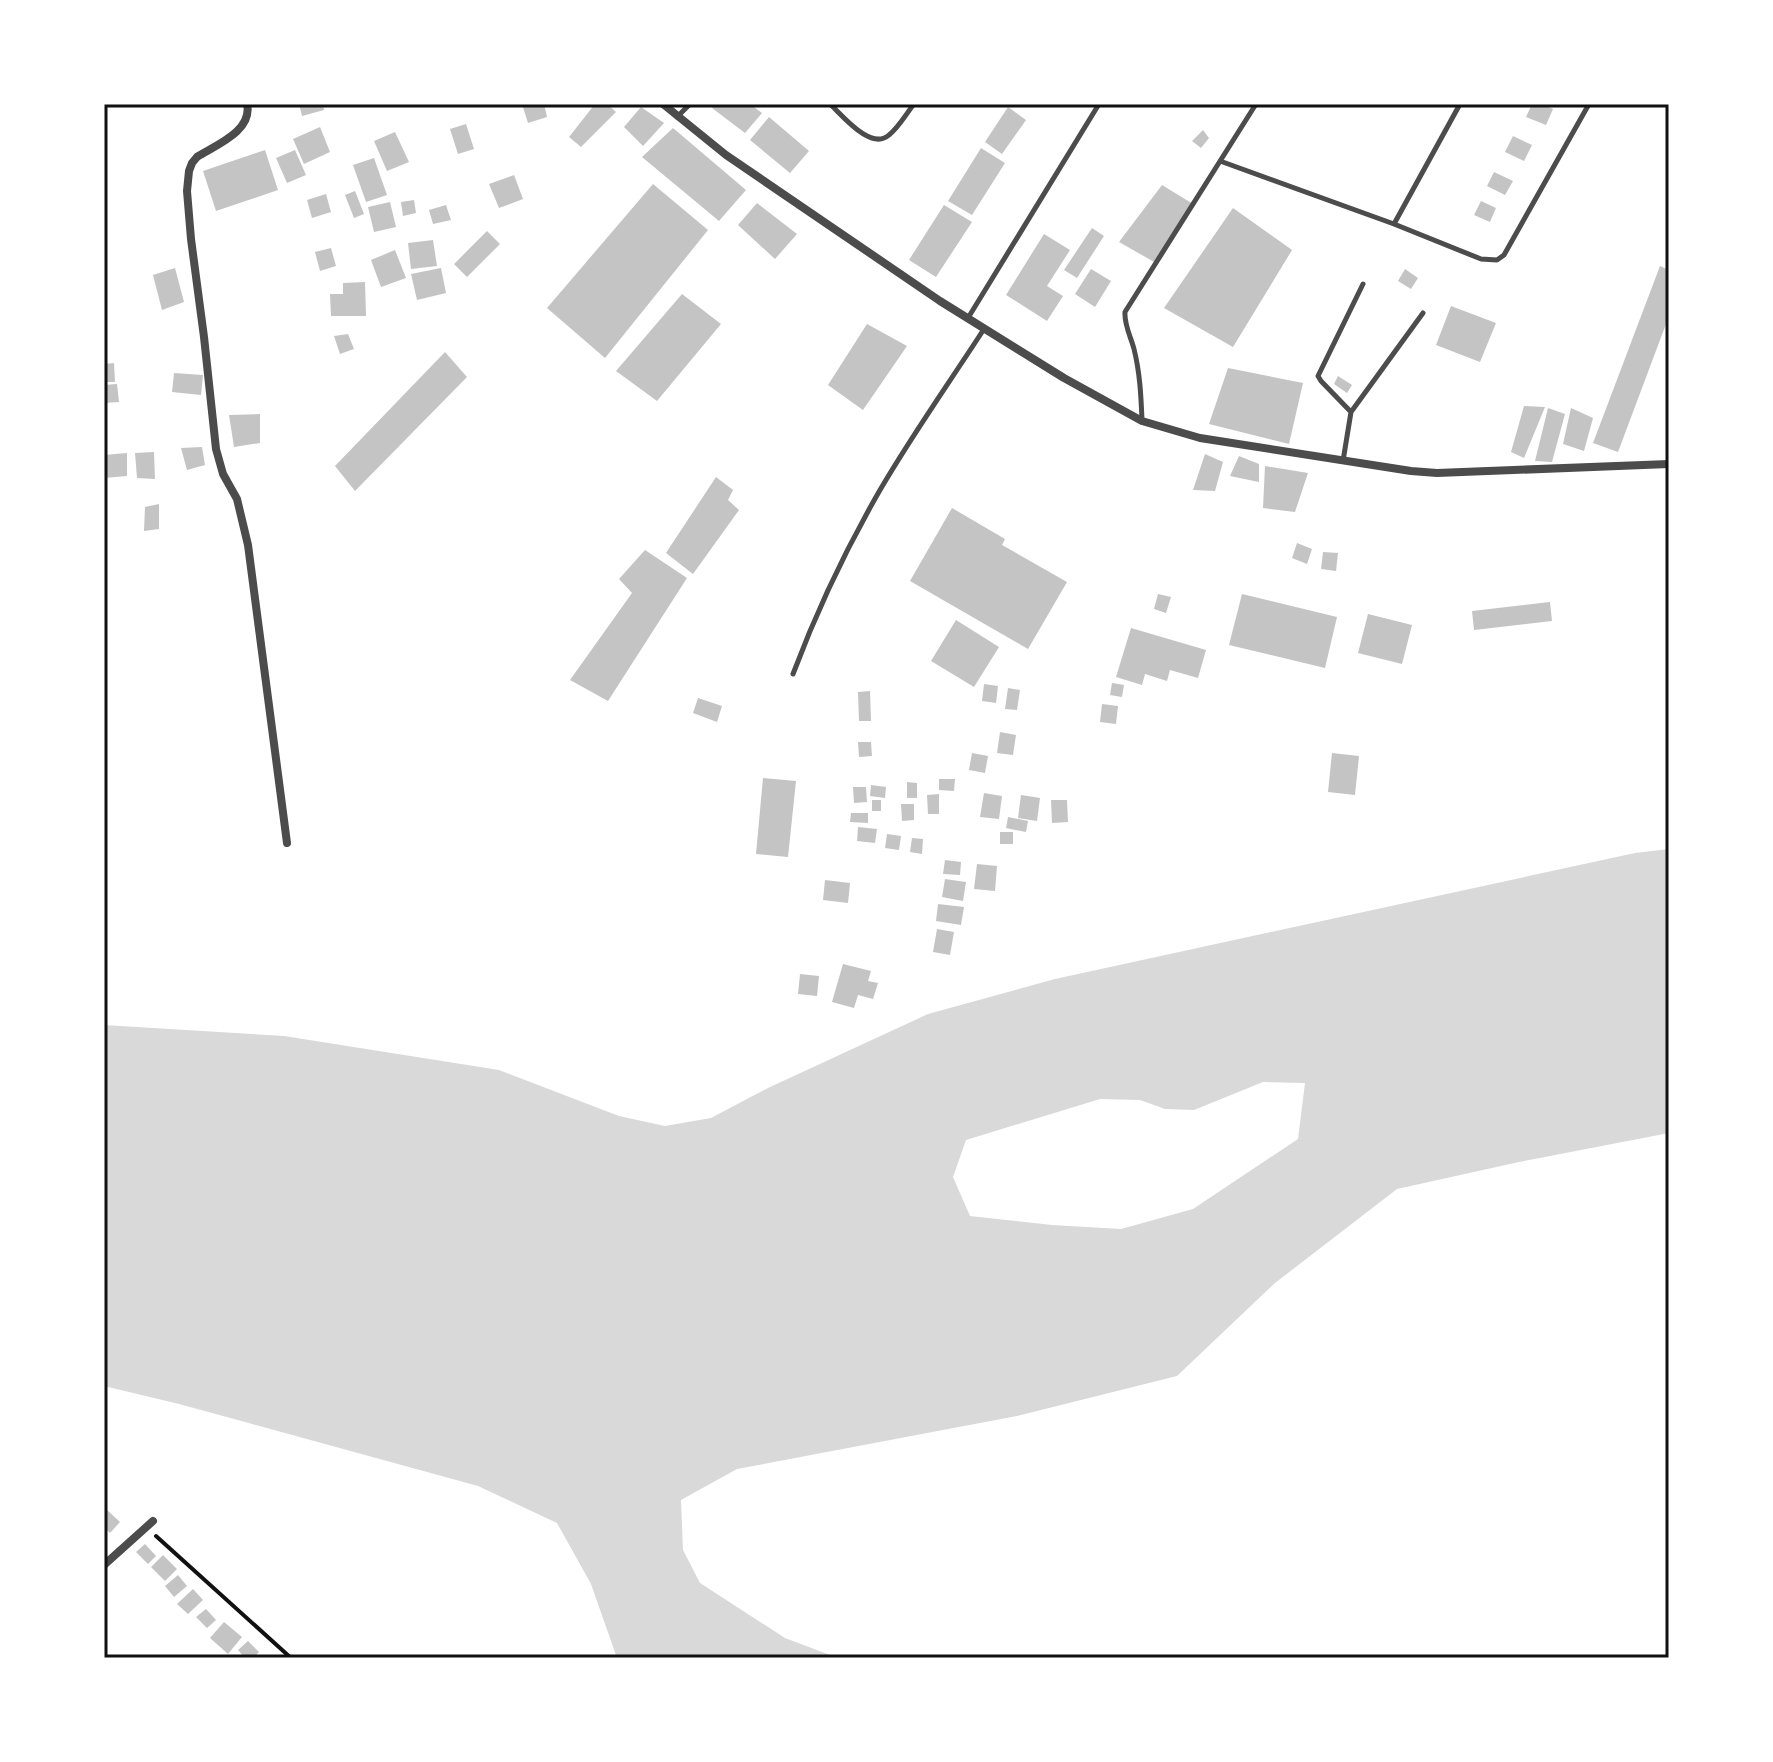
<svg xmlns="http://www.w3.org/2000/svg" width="1773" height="1762" font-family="'Open Sans',sans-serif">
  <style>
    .water { fill: #d9d9d9; fill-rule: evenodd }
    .building { fill: #c4c4c4 }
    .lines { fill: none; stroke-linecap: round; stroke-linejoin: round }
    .path { stroke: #111; stroke-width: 4 }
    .service { stroke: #4c4c4c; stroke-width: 5 }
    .minor { stroke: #4c4c4c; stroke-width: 8 }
    .neatline { fill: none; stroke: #111; stroke-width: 3 }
  </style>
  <rect width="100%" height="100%" fill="#fff"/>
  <path class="water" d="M 1669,849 L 1669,1133 L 1519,1162 L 1397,1189 L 1275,1283 L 1177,1376 L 1017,1416 L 737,1469 L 681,1500 L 683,1550 L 700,1583 L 785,1638 L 838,1658 L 617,1658 L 591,1584 L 557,1523 L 478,1486 L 179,1404 L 104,1386 L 104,1025 L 284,1036 L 499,1070 L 619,1116 L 665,1126 L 711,1118 L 768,1088 L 928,1014 L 1055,979 L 1635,853 ZM 1263,1082 L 1305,1083 L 1298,1139 L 1193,1209 L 1121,1229 L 1052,1225 L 970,1216 L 953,1177 L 966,1140 L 1100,1099 L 1140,1100 L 1165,1109 L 1194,1110 Z"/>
  <path class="building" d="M 299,104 L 323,104 L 324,110 L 302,116 Z
    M 522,104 L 544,104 L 547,117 L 528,123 Z
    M 595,104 L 607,104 L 616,112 L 581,147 L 569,137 Z
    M 716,104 L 750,104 L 762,113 L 745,133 L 712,108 Z
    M 1532,104 L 1541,104 L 1553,109 L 1546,125 L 1526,117 Z
    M 641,107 L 664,123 L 643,146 L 624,127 Z
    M 1008,107 L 1026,120 L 1002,154 L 985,142 Z
    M 769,117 L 809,151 L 790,173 L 750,140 Z
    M 466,124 L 474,149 L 458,154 L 450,129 Z
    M 320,127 L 330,152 L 304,164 L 293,139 Z
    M 673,128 L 746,190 L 719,221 L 642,157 Z
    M 1203,130 L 1209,138 L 1201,148 L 1192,141 Z
    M 395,132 L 409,162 L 387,171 L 374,141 Z
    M 1513,136 L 1532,145 L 1524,161 L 1505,152 Z
    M 981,148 L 1005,163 L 972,215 L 948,201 Z
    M 265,150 L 278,190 L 216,211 L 203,171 Z
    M 295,150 L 306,175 L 287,183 L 276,158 Z
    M 374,158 L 387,195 L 366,202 L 353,165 Z
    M 1494,172 L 1513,181 L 1505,195 L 1487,186 Z
    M 514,175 L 523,199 L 499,208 L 489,184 Z
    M 653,184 L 708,230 L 605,358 L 547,308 Z
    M 1162,185 L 1193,204 L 1156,263 L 1119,242 Z
    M 355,191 L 364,214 L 354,218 L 345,195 Z
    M 326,194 L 331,212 L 312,218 L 307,200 Z
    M 414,200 L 416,213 L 403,216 L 401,202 Z
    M 1481,201 L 1496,208 L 1490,222 L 1474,215 Z
    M 390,202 L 396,227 L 374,232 L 368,207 Z
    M 757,203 L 797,234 L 775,259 L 738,225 Z
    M 446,205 L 451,220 L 433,224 L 429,210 Z
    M 944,205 L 972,222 L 936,277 L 909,260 Z
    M 1233,208 L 1292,250 L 1233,347 L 1164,308 Z
    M 1092,228 L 1104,236 L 1077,278 L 1064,270 Z
    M 487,231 L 500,244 L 467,277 L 454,264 Z
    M 1044,234 L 1070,250 L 1047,286 L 1063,296 L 1047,321 L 1006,295 Z
    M 433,240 L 437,266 L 411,269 L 408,243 Z
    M 331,248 L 336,266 L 320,271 L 315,252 Z
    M 395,250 L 406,278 L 381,287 L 371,260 Z
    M 1660,266 L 1669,270 L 1669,316 L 1618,452 L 1593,443 Z
    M 175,268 L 184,302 L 162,310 L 153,275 Z
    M 441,268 L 446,293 L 417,300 L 411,274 Z
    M 1091,269 L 1111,281 L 1095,307 L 1075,294 Z
    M 1405,269 L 1418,278 L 1411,289 L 1398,281 Z
    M 365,282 L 366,316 L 331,316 L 330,294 L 343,294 L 343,283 Z
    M 682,294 L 721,324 L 657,401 L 616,371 Z
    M 1451,306 L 1496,323 L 1480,362 L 1436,345 Z
    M 867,324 L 907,346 L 863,410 L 828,385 Z
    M 348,334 L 354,349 L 340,354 L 334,336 Z
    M 445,352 L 467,377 L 355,491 L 335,466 Z
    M 114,363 L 115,382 L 104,382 L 104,364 Z
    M 1228,368 L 1303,383 L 1289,444 L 1209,424 Z
    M 174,373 L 203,375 L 201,395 L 172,392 Z
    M 1338,376 L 1352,385 L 1347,393 L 1334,384 Z
    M 117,384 L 119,402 L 104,403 L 104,385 Z
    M 1524,406 L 1545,407 L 1524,458 L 1511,452 Z
    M 1548,408 L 1565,414 L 1552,462 L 1535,461 Z
    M 1571,408 L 1593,418 L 1584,451 L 1563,444 Z
    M 260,414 L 260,443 L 234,447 L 229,415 Z
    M 202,447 L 205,465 L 187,470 L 181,448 Z
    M 154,452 L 155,479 L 137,478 L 135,453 Z
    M 127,453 L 127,476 L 104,478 L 104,455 Z
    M 1205,454 L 1223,462 L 1215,491 L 1193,490 Z
    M 1239,456 L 1259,464 L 1259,482 L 1230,476 Z
    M 1265,466 L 1308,473 L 1295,512 L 1263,508 Z
    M 716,477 L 733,490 L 728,500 L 739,510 L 693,574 L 666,553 Z
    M 159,504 L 159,529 L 144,531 L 145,507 Z
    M 952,508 L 1005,539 L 1002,545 L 1067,582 L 1028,649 L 910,581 Z
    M 1297,543 L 1312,549 L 1307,564 L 1292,558 Z
    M 645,550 L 687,578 L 608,701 L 570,680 L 632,593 L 619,579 Z
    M 1323,552 L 1338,553 L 1336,571 L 1321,569 Z
    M 1158,594 L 1171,597 L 1166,613 L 1154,609 Z
    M 1242,594 L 1337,617 L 1325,668 L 1229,645 Z
    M 1550,602 L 1552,621 L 1474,630 L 1472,611 Z
    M 1368,614 L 1412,625 L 1402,664 L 1358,653 Z
    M 956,620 L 999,647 L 974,687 L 931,661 Z
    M 1131,628 L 1206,650 L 1198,678 L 1170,670 L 1167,681 L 1145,674 L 1142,685 L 1116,677 Z
    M 1112,683 L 1124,685 L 1122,697 L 1110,695 Z
    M 984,684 L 998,686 L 996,703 L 982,701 Z
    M 1008,688 L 1020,690 L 1017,710 L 1005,709 Z
    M 870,691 L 871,721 L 859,721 L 858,692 Z
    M 698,698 L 722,706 L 717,722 L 693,713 Z
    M 1102,704 L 1118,706 L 1116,724 L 1100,722 Z
    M 1000,732 L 1016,735 L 1013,755 L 997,753 Z
    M 858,742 L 871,742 L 872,756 L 859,757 Z
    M 972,753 L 988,756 L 985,773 L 969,770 Z
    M 1332,753 L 1359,756 L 1355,795 L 1328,792 Z
    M 763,778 L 796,781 L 788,857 L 756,854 Z
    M 939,779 L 955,779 L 954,791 L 939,790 Z
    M 907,782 L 917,783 L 917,798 L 907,798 Z
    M 871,785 L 886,787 L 885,798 L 870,796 Z
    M 853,787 L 866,787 L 867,802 L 854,803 Z
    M 984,793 L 1002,796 L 999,819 L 980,817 Z
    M 939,794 L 939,814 L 928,814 L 927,795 Z
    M 1021,795 L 1040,798 L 1037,821 L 1018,818 Z
    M 872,800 L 881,800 L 881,811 L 872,811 Z
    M 1051,800 L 1067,800 L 1068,822 L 1052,823 Z
    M 901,804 L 914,804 L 914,820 L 902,821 Z
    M 851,813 L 868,813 L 868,823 L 850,822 Z
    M 1008,817 L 1028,821 L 1026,832 L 1006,828 Z
    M 858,827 L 877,829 L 875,843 L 857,841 Z
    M 1000,832 L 1013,832 L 1013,844 L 1000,844 Z
    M 887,834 L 901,836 L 899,850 L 885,848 Z
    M 912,838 L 923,839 L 922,854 L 910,852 Z
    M 945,860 L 961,862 L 960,875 L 943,874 Z
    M 977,864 L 997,866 L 995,891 L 974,889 Z
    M 945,879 L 966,882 L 963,901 L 942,897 Z
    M 825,880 L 850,883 L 848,903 L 823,900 Z
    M 938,904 L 964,907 L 961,925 L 936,921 Z
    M 937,929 L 954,932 L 950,955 L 933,952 Z
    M 843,964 L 871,971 L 868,981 L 878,983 L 873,999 L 858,995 L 854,1008 L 832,1002 Z
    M 800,974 L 819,976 L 817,996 L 798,994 Z
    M 107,1510 L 120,1522 L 110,1533 L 104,1527 L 104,1514 Z
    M 145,1544 L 156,1556 L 148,1564 L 136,1552 Z
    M 163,1555 L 177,1569 L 165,1581 L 151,1567 Z
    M 178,1575 L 187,1586 L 174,1597 L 165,1586 Z
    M 193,1589 L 203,1600 L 188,1614 L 177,1604 Z
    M 206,1609 L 216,1620 L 207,1628 L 196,1617 Z
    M 224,1622 L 242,1637 L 228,1654 L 210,1638 Z
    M 248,1641 L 259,1652 L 253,1658 L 245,1658 L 238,1650 Z"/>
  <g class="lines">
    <path class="path" d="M 156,1536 L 291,1658"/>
    <path class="service" d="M 830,104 C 843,116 871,151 889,135 C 899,127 906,114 914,104
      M 677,117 L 690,104
      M 1220,161 L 1394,224 L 1481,259 L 1497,260 L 1504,255 L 1589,104
      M 1394,224 L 1460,104
      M 968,318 L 1099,104
      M 1351,412 L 1423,313
      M 1142,420 C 1141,396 1140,373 1134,349 C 1131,337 1124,325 1125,312 L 1256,104
      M 1343,461 L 1351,412 L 1321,381 L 1318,376 L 1363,284
      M 793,674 C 817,610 846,549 880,490 C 912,435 949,383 984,329"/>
    <path class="minor" d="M 247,104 C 253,131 216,145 197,157 L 192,163 L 189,171 L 187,191 L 191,239 L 204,337 L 216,449 L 223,474 L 237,499 L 248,545 L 287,843
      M 663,104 L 726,155 L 940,301 L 1064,378 L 1142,421 L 1200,438 L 1411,471 L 1437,473 L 1669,464
      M 104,1565 L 153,1521"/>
  </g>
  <rect width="1773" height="1762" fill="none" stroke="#ffffff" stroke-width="212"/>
  <rect x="106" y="106" width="1561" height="1550" class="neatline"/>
</svg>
